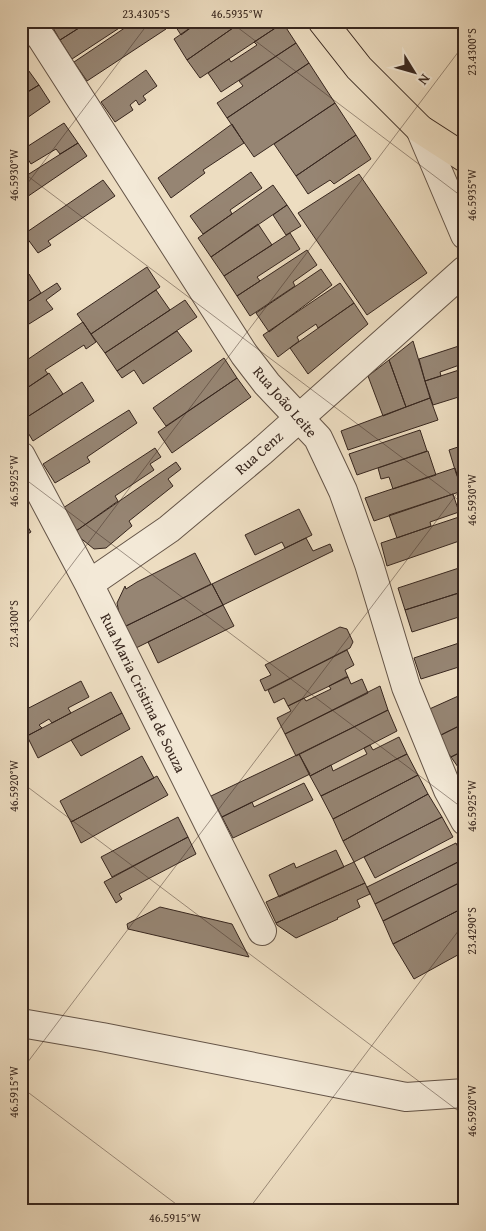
<svg xmlns="http://www.w3.org/2000/svg" width="486" height="1231" font-family="'Gentium Book Plus',serif">
  <style>
    .building { fill: #968573; stroke: #37261e }
    .lines { fill: none; stroke-linecap: round; stroke-linejoin: round }
    .minor-casing { stroke: #645447; stroke-width: 30 }
    .major-casing { stroke: #37261e; stroke-width: 30 }
    .minor { stroke: #f3e9d7; stroke-width: 28 }
    .major { stroke: #edddc1; stroke-width: 28 }
    .ticks { fill: none; stroke: #37261e; stroke-width: 1; stroke-opacity: 0.45 }
    .labels { text-anchor: middle; stroke-width: 4.5; stroke-linejoin: round; paint-order: stroke }
    .street-label { font-size: 15px; fill: #37261e; stroke: #f3e9d7 }
    .neatline { fill: none; stroke: #37261e; stroke-width: 2 }
    .ticks-label { font-size: 12px; text-anchor: middle; fill: #37261e }
  </style>
  <rect width="100%" height="100%" fill="#edddc1"/>
  <filter id="stains"><feTurbulence type="fractalNoise" baseFrequency=".004" numOctaves="4"/><feColorMatrix values="0 0 0 0 .2 0 0 0 0 .09 0 0 0 0 .02 0 0 0 .5 -.17"/></filter>
  <radialGradient id="worn" r=".72"><stop offset=".6" stop-color="#630" stop-opacity="0"/><stop offset="1" stop-color="#630" stop-opacity=".3"/></radialGradient>
  <path class="building" d="M 49,21 L 90,21 L 60,40 Z
    M 90,21 L 130,21 L 72,59 L 60,40 Z
    M 135,21 L 161,21 L 166,29 L 87,81 L 74,62 Z
    M 172,21 L 200,21 L 181,35 Z
    M 200,21 L 243,21 L 187,60 L 174,39 Z
    M 243,21 L 282,21 L 283,23 L 200,78 L 187,60 Z
    M 283,23 L 296,43 L 221,92 L 208,73 L 229,59 L 231,62 L 257,45 L 254,42 Z
    M 296,43 L 309,63 L 227,118 L 217,103 L 243,86 L 239,81 Z
    M 309,63 L 335,103 L 254,157 L 227,118 Z
    M 26,67 L 39,85 L 21,96 L 21,70 Z
    M 146,70 L 157,86 L 143,96 L 146,100 L 139,105 L 136,100 L 130,105 L 133,110 L 115,122 L 101,102 Z
    M 39,85 L 50,102 L 21,122 L 21,96 Z
    M 335,103 L 356,135 L 296,176 L 274,144 Z
    M 64,123 L 78,143 L 60,154 L 56,149 L 31,164 L 22,150 Z
    M 232,124 L 244,143 L 203,170 L 205,173 L 171,198 L 158,178 Z
    M 356,135 L 371,159 L 334,184 L 330,180 L 308,194 L 296,176 Z
    M 78,143 L 87,156 L 21,201 L 21,179 Z
    M 251,172 L 262,188 L 230,210 L 232,214 L 203,234 L 190,216 Z
    M 359,174 L 427,273 L 367,315 L 298,213 Z
    M 103,180 L 115,196 L 48,241 L 51,245 L 38,253 L 24,234 Z
    M 273,185 L 287,205 L 211,257 L 198,238 Z
    M 287,205 L 301,226 L 286,235 L 273,215 Z
    M 258,224 L 272,245 L 224,276 L 211,257 Z
    M 290,233 L 300,249 L 257,277 L 260,281 L 237,296 L 224,276 Z
    M 307,250 L 317,265 L 293,282 L 295,286 L 250,316 L 237,296 Z
    M 147,267 L 160,287 L 91,334 L 77,314 Z
    M 321,269 L 332,285 L 269,332 L 256,313 Z
    M 29,274 L 41,293 L 21,306 L 21,279 Z
    M 57,283 L 61,289 L 46,300 L 53,309 L 21,329 L 21,306 Z
    M 340,283 L 354,303 L 318,328 L 316,324 L 297,337 L 299,341 L 278,357 L 263,335 Z
    M 156,290 L 170,310 L 105,353 L 91,334 Z
    M 185,300 L 197,317 L 117,371 L 105,353 Z
    M 354,303 L 368,324 L 308,374 L 290,348 Z
    M 83,322 L 96,342 L 86,349 L 84,345 L 45,370 L 48,374 L 21,392 L 21,364 Z
    M 177,331 L 192,351 L 143,384 L 134,370 L 122,378 L 117,371 Z
    M 413,341 L 430,398 L 406,407 L 389,360 Z
    M 465,344 L 465,363 L 440,372 L 441,376 L 425,381 L 419,359 Z
    M 224,358 L 237,378 L 166,426 L 153,408 Z
    M 389,360 L 406,407 L 383,416 L 368,376 Z
    M 459,370 L 465,388 L 465,395 L 433,405 L 425,381 Z
    M 49,373 L 63,394 L 24,419 L 21,415 L 21,392 Z
    M 237,378 L 251,397 L 172,453 L 158,432 Z
    M 82,382 L 94,401 L 33,441 L 21,421 Z
    M 430,398 L 438,420 L 348,450 L 341,431 Z
    M 129,410 L 137,423 L 87,457 L 90,462 L 55,483 L 43,464 Z
    M 420,430 L 427,451 L 357,475 L 349,454 Z
    M 464,445 L 465,470 L 456,473 L 449,450 Z
    M 155,448 L 161,457 L 150,464 L 154,470 L 115,496 L 118,501 L 76,531 L 63,508 Z
    M 428,451 L 436,475 L 393,489 L 389,477 L 381,479 L 378,468 Z
    M 176,462 L 181,469 L 168,479 L 173,486 L 129,521 L 132,526 L 106,548 L 94,549 L 78,536 L 76,531 Z
    M 455,468 L 462,491 L 374,521 L 365,498 Z
    M 465,470 L 465,494 L 464,494 L 456,473 Z
    M 453,494 L 459,512 L 430,522 L 431,526 L 397,538 L 389,515 Z
    M 299,509 L 312,535 L 285,548 L 282,542 L 255,555 L 245,535 Z
    M 465,515 L 465,539 L 387,566 L 381,543 Z
    M 21,516 L 31,532 L 21,538 Z
    M 306,538 L 313,551 L 330,544 L 333,551 L 223,605 L 212,584 Z
    M 195,553 L 211,584 L 122,628 L 117,603 L 125,586 L 126,589 L 137,582 Z
    M 465,566 L 465,591 L 405,610 L 398,588 Z
    M 212,584 L 223,605 L 134,649 L 122,628 Z
    M 465,591 L 465,615 L 412,632 L 405,610 Z
    M 223,605 L 234,626 L 158,663 L 148,642 Z
    M 340,627 L 347,629 L 353,642 L 350,648 L 265,691 L 260,680 L 271,675 L 265,665 Z
    M 465,641 L 465,665 L 421,679 L 414,658 Z
    M 347,650 L 354,665 L 345,670 L 348,677 L 288,706 L 284,698 L 274,703 L 268,690 Z
    M 346,677 L 348,677 L 351,684 L 362,679 L 368,693 L 285,734 L 277,718 L 291,711 L 288,706 L 304,698 L 306,701 L 331,689 L 329,686 Z
    M 81,681 L 89,697 L 68,708 L 71,713 L 52,723 L 49,719 L 39,725 L 42,728 L 27,736 L 21,724 L 21,712 Z
    M 380,686 L 388,710 L 296,756 L 285,734 Z
    M 111,692 L 122,713 L 38,758 L 27,736 Z
    M 465,693 L 465,723 L 437,737 L 425,711 Z
    M 388,710 L 397,731 L 310,776 L 299,754 Z
    M 122,713 L 130,729 L 81,756 L 71,740 Z
    M 465,723 L 465,750 L 451,757 L 437,737 Z
    M 399,737 L 407,754 L 321,796 L 310,776 L 331,765 L 333,771 L 367,754 L 364,748 L 370,745 L 373,750 Z
    M 465,750 L 465,777 L 451,757 Z
    M 299,754 L 310,774 L 222,817 L 211,796 Z
    M 407,754 L 418,775 L 333,819 L 321,796 Z
    M 142,756 L 154,778 L 71,822 L 60,801 Z
    M 418,775 L 428,794 L 343,841 L 333,819 Z
    M 157,776 L 168,795 L 81,843 L 71,822 Z
    M 304,783 L 313,800 L 233,838 L 222,817 L 252,802 L 254,807 Z
    M 428,794 L 442,817 L 354,862 L 343,841 Z
    M 178,817 L 188,837 L 112,877 L 101,857 Z
    M 442,817 L 453,837 L 375,878 L 364,857 Z
    M 188,837 L 196,854 L 119,894 L 122,899 L 116,903 L 104,882 Z
    M 456,843 L 464,859 L 375,904 L 367,887 Z
    M 336,850 L 344,867 L 279,897 L 269,875 L 294,863 L 296,868 Z
    M 464,859 L 465,880 L 383,921 L 375,904 Z
    M 354,862 L 365,883 L 276,923 L 266,902 Z
    M 465,880 L 465,907 L 393,944 L 383,921 Z
    M 365,883 L 370,894 L 357,900 L 360,907 L 337,918 L 338,919 L 296,938 L 277,925 L 276,923 Z
    M 160,907 L 232,924 L 249,957 L 128,929 L 127,924 Z
    M 465,907 L 465,951 L 414,979 L 393,944 Z"/>
  <g class="lines">
    <g class="minor-casing">
      <path id="minor" d="M 28,21 L 42,39 L 244,354 L 267,384 L 318,438 L 343,491 L 369,564 L 406,687 L 448,790 L 465,821
        M 420,129 L 465,235
        M 21,456 L 89,584 L 262,931
        M 89,584 L 169,529 L 261,452 L 465,270
        M 21,1023 L 102,1037 L 406,1097 L 465,1093"/>
    </g>
    <g class="major-casing">
      <path id="major" d="M 322,21 L 359,68 L 420,129 L 465,158"/>
    </g>
    <use href="#minor" class="minor"/>
    <use href="#major" class="major"/>
  </g>
  <path class="ticks" d="M 229,21 L 465,199M 21,171 L 465,505M 21,192 L 150,21M 21,476 L 465,810M 21,632 L 465,43M 21,782 L 465,1116M 21,1071 L 465,483M 21,1087 L 184,1210M 248,1210 L 465,922"/>
  <g class="labels">
    <g class="street-label">
      <text transform="translate(285 402) rotate(49)" y="5">Rua João Leite</text>
      <text transform="translate(259 453) rotate(-41)" y="5">Rua Cenz</text>
      <text transform="translate(143 693) rotate(64)" y="5">Rua Maria Cristina de Souza</text>
    </g>
  </g>
  <rect width="486" height="1231" fill="none" stroke="#edddc1" stroke-width="55"/>
  <g transform="translate(414 72) rotate(127)" stroke="#f3e9d7" stroke-width="4" paint-order="stroke">
  <path d="M0-4L9 19L0 12L-9 19Z" fill="#37261e"/>
  <text y="-8" font-size="14" font-weight="bold" text-anchor="middle" fill="#37261e">N</text>
  </g>
  <rect x="28" y="28" width="430" height="1176" class="neatline"/>
  <g class="ticks-label">
    <text x="146" y="18">23.4305°S</text>
    <text x="237" y="18">46.5935°W</text>
    <text transform="translate(472 52) rotate(-90)" y="4">23.4300°S</text>
    <text transform="translate(14 175) rotate(-90)" y="4">46.5930°W</text>
    <text transform="translate(472 195) rotate(-90)" y="4">46.5935°W</text>
    <text transform="translate(14 481) rotate(-90)" y="4">46.5925°W</text>
    <text transform="translate(472 500) rotate(-90)" y="4">46.5930°W</text>
    <text transform="translate(14 624) rotate(-90)" y="4">23.4300°S</text>
    <text transform="translate(14 786) rotate(-90)" y="4">46.5920°W</text>
    <text transform="translate(472 806) rotate(-90)" y="4">46.5925°W</text>
    <text transform="translate(472 931) rotate(-90)" y="4">23.4290°S</text>
    <text transform="translate(14 1092) rotate(-90)" y="4">46.5915°W</text>
    <text transform="translate(472 1111) rotate(-90)" y="4">46.5920°W</text>
    <text x="175" y="1222">46.5915°W</text>
  </g>
  <rect width="100%" height="100%" filter="url(#stains)"/>
  <rect width="100%" height="100%" fill="url(#worn)"/>
</svg>
